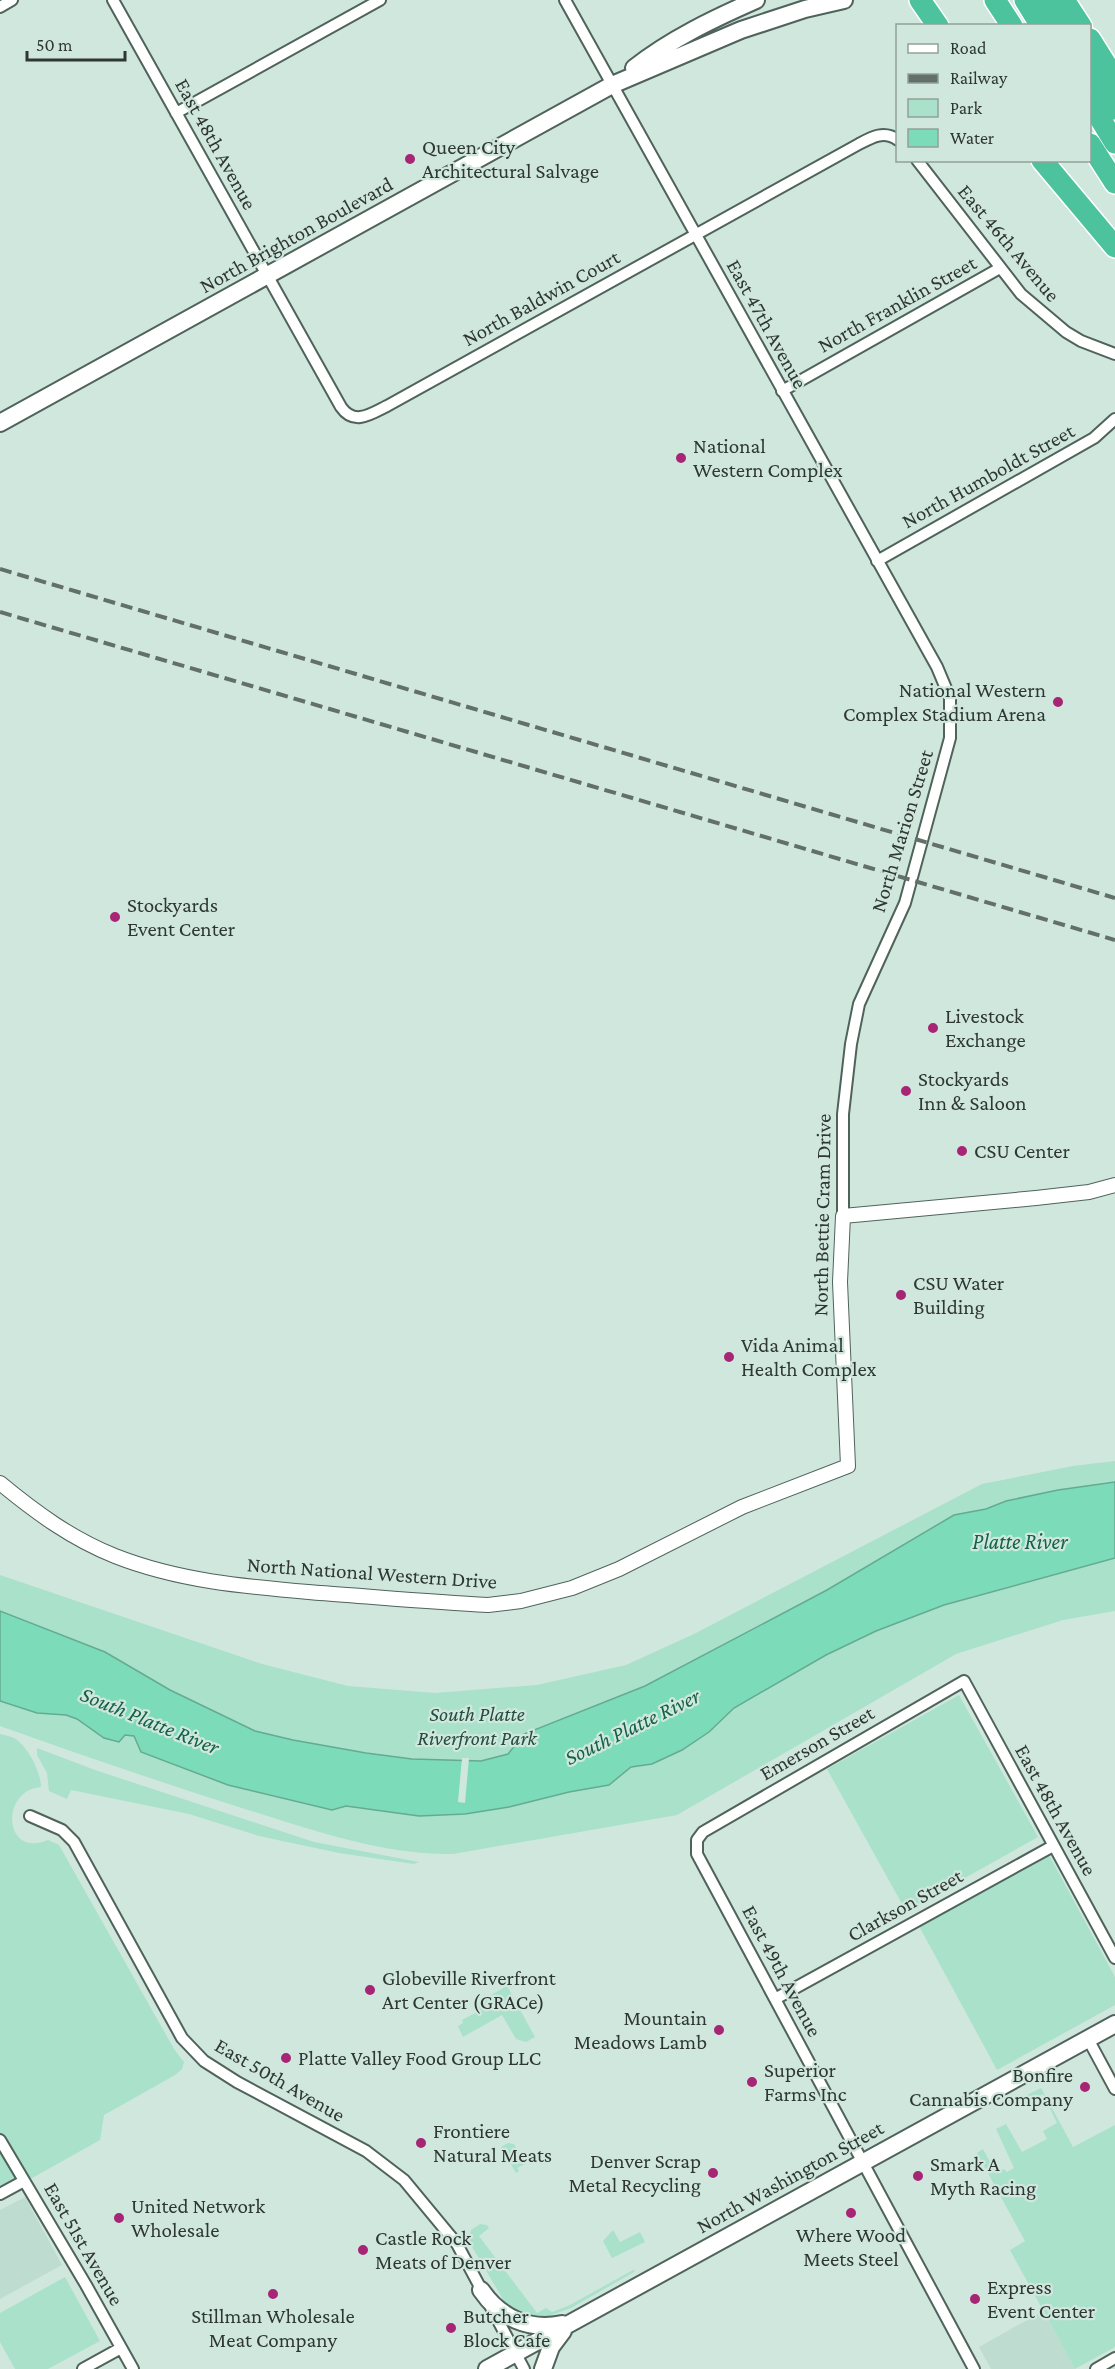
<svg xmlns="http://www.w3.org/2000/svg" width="1115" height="2369" font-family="'Crimson Pro',serif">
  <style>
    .built { fill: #bedcd0 }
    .green { fill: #a9e1cb }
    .water { fill: #7cdcba; stroke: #65aa92; stroke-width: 1.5 }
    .pier { fill: #d0e7dd }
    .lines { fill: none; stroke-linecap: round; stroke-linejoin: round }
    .minor-casing { stroke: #4f635b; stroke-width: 14 }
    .tertiary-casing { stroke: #4f635b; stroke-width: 16 }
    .secondary-casing { stroke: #4f635b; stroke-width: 20 }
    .motorway-casing { stroke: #fff; stroke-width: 24 }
    .minor { stroke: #fff; stroke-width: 10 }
    .tertiary { stroke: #fff; stroke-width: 14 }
    .secondary { stroke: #fff; stroke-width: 16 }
    .motorway { stroke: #4dc39d; stroke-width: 21 }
    .rail { stroke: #626f6a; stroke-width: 4; stroke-dasharray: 12 6; stroke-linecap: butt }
    .poi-dot { fill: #a62574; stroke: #d0e7dd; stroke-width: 2 }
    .labels { text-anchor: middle; stroke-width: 4.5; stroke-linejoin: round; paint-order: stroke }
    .street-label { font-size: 21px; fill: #2f3734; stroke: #d0e7dd }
    .poi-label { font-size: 21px; fill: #2f3734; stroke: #d0e7dd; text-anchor: start }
    .park-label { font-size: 21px; font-style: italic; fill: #244e40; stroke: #d0e7dd }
    .water-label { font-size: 22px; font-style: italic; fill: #15614b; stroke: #d0e7dd }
  </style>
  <rect width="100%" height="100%" fill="#d0e7dd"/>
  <path class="built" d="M 25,2197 L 62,2265 L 0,2299 L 0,2210 Z
    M 1043,2311 L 1075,2369 L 991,2369 L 979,2347 Z"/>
  <path class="green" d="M 1115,1461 L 1115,1484 L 1058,1490 L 1006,1501 L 986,1509 L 954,1515 L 827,1590 L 645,1686 L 525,1734 L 508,1754 L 481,1761 L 412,1759 L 366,1753 L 293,1740 L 255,1731 L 170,1690 L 105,1652 L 0,1611 L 0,1575 L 262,1664 L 348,1686 L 435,1693 L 537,1685 L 626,1665 L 694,1634 L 982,1484 L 1073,1466 Z
    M 1115,1558 L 1115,1611 L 1063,1620 L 956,1654 L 677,1815 L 453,1854 C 382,1855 312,1830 245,1809 C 163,1783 81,1755 0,1726 L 0,1701 L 37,1713 L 66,1715 L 77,1719 L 104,1738 L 119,1742 L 125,1735 L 134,1736 L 142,1752 L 228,1785 L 332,1810 L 346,1806 L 419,1816 L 465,1814 L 509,1807 L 569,1792 L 609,1785 L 631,1767 L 652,1764 L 709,1732 L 734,1708 L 826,1655 L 876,1631 L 944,1605 Z
    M 959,1695 L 1038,1837 L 906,1911 L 827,1769 Z
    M 0,1734 C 4,1735 10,1736 14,1738 C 27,1745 41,1772 41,1787 C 0,1790 3,1859 48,1840 L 59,1845 L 174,2049 L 184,2062 L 182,2069 L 175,2075 L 104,2115 L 100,2140 L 0,2196 Z
    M 37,1748 L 95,1770 L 314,1842 L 419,1862 L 414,1864 L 339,1853 L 259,1836 L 189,1814 L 71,1790 L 67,1799 L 49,1791 L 47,1773 L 37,1755 Z
    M 1049,1855 L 1115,1977 L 1115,2005 L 997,2070 L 919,1926 Z
    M 507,1986 L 535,2037 L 526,2042 L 516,2039 L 502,2015 L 463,2037 L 458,2026 L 463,2023 L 462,2020 L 479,2011 L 475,2004 Z
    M 1041,2088 L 1073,2147 L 1115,2125 L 1115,2347 L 1075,2369 L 1010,2250 L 1025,2241 L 977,2153 L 983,2149 L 996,2173 L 1004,2169 L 1007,2172 L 1014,2168 L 996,2129 L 1006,2124 L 1022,2152 L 1047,2139 L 1043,2131 L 1057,2123 L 1043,2094 L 1031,2101 L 1027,2095 Z
    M 508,2143 L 514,2144 L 525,2164 L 517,2168 L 519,2171 L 516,2173 L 501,2147 Z
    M 480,2224 L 487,2225 L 489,2228 L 479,2236 L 537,2313 L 546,2308 L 552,2312 L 570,2305 L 635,2269 L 634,2272 L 571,2308 L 549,2316 L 527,2317 L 507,2306 L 468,2240 L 471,2230 Z
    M 613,2230 L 620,2242 L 640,2232 L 645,2242 L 612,2258 L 603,2241 Z
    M 65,2277 L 100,2341 L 48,2369 L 15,2369 L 0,2342 L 0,2313 Z"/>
  <path class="water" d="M 1115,1482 L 1115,1558 L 944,1605 L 876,1631 L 826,1655 L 734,1708 L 709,1732 L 682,1750 L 652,1764 L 631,1767 L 609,1785 L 569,1792 L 509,1807 L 465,1814 L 419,1816 L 346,1806 L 332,1810 L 228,1785 L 141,1752 L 134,1736 L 125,1735 L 119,1742 L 104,1738 L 77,1719 L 66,1715 L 37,1713 L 0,1701 L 0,1611 L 105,1652 L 170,1690 L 255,1731 L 293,1740 L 366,1753 L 412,1759 L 481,1761 L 508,1754 L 524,1734 L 645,1686 L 827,1590 L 954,1515 L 986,1509 L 1006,1501 L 1058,1490 Z"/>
  <path class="pier" d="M 462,1758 L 469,1758 L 465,1803 L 458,1802 Z"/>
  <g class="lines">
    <g class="minor-casing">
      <path id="minor" d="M 113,0 L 341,407 C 354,426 371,414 387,406 L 859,144 C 872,137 884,130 898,140
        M 565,0 L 937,667 L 950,698 L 950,738 L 905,903 L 859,1004 L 851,1044 L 843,1114 L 843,1216
        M 0,7 L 12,0
        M 176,113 L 380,0
        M 917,160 L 1021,294 L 1066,332 L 1081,341 L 1115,354
        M 782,391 L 1000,268
        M 877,561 L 1094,438 L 1115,419
        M 30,1816 L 62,1830 L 74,1842 L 182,2038 L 204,2061 L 237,2082 L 366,2151 L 404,2180 L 457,2244 L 524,2369
        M 775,1999 L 1053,1846
        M 1088,2039 L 1115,2089
        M 0,2140 L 86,2285 L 133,2369
        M 0,2194 L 24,2181
        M 83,2369 L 121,2348
        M 974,2369 L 697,1854 L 697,1840 L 703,1832 L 964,1681 L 1115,1958
        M 1096,2369 L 1115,2358"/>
    </g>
    <g class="tertiary-casing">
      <path id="tertiary" d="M 0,1483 C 35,1512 72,1539 115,1556 C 181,1582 250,1587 320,1593 C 376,1597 432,1602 488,1605 L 521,1601 L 572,1588 L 619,1569 L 742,1507 L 848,1466 L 840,1282 L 843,1216 L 1036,1198 L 1089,1192 L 1115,1185"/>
    </g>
    <g class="secondary-casing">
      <path id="secondary" d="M 634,68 C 671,39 713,19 756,0
        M 0,423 L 612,85 L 741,30 L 805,9 L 844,0
        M 481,2290 C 500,2318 529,2331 562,2324
        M 487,2369 L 1115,2024
        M 543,2369 L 551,2347 L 563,2331"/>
    </g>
    <g class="motorway-casing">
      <path id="motorway" d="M 920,0 L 938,26
        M 995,0 L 1012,26
        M 1025,0 L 1041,26
        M 1046,0 L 1062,26
        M 1064,0 L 1081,26
        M 1090,39 L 1115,79
        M 1090,69 L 1115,109
        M 1090,102 L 1115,143
        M 1090,144 L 1115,183
        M 1042,160 L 1115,247"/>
    </g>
    <use href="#minor" class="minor"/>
    <use href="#tertiary" class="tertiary"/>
    <use href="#secondary" class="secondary"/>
    <use href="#motorway" class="motorway"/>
    <path class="rail" d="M 0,569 L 1115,898
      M 0,612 L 1115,940"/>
  </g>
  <g class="poi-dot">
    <circle cx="410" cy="159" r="6"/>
    <circle cx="681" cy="458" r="6"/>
    <circle cx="1058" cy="702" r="6"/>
    <circle cx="115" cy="917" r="6"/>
    <circle cx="933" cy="1028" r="6"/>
    <circle cx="906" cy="1091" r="6"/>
    <circle cx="962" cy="1151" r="6"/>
    <circle cx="901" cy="1295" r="6"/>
    <circle cx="729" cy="1357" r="6"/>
    <circle cx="370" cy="1990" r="6"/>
    <circle cx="719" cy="2030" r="6"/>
    <circle cx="286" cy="2058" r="6"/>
    <circle cx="752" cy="2082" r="6"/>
    <circle cx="1085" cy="2087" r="6"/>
    <circle cx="421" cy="2143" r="6"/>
    <circle cx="713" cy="2173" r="6"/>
    <circle cx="918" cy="2176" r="6"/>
    <circle cx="851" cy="2213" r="6"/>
    <circle cx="119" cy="2218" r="6"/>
    <circle cx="363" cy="2250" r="6"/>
    <circle cx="273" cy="2294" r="6"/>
    <circle cx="975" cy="2299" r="6"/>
    <circle cx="451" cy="2328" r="6"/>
  </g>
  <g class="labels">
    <g class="street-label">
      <text transform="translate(216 144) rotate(61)" y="7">East 48th Avenue</text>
      <text transform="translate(296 235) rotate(-29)" y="7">North Brighton Boulevard</text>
      <text transform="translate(1009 243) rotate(50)" y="7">East 46th Avenue</text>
      <text transform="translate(541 298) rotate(-29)" y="7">North Baldwin Court</text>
      <text transform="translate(897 304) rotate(-29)" y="7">North Franklin Street</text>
      <text transform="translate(767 324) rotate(61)" y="7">East 47th Avenue</text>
      <text transform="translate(988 476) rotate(-29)" y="7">North Humboldt Street</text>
      <text transform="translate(902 831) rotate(-73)" y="7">North Marion Street</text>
      <text transform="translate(822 1215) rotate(-89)" y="7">North Bettie Cram Drive</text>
      <text transform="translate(372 1573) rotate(4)" y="7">North National Western Drive</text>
      <text transform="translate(817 1743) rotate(-30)" y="7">Emerson Street</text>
      <text transform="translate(1056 1810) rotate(61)" y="7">East 48th Avenue</text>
      <text transform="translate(905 1905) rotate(-29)" y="7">Clarkson Street</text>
      <text transform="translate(782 1971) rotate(62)" y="7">East 49th Avenue</text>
      <text transform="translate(280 2080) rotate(30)" y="7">East 50th Avenue</text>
      <text transform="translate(790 2177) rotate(-29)" y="7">North Washington Street</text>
      <text transform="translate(84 2244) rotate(60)" y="7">East 51st Avenue</text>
    </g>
    <g class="poi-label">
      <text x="422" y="154">Queen City<tspan x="422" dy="24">Architectural Salvage</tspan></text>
      <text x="693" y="453">National<tspan x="693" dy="24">Western Complex</tspan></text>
      <text x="1046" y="697" text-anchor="end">National Western<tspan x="1046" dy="24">Complex Stadium Arena</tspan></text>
      <text x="127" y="912">Stockyards<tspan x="127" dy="24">Event Center</tspan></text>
      <text x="945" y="1023">Livestock<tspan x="945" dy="24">Exchange</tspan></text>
      <text x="918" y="1086">Stockyards<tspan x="918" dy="24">Inn &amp; Saloon</tspan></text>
      <text x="974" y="1158">CSU Center</text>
      <text x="913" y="1290">CSU Water<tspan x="913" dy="24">Building</tspan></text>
      <text x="741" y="1352">Vida Animal<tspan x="741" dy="24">Health Complex</tspan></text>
      <text x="382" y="1985">Globeville Riverfront<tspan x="382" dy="24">Art Center (GRACe)</tspan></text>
      <text x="707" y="2025" text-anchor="end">Mountain<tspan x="707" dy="24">Meadows Lamb</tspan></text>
      <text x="298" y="2065">Platte Valley Food Group LLC</text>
      <text x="764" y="2077">Superior<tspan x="764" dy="24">Farms Inc</tspan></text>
      <text x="1073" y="2082" text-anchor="end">Bonfire<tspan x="1073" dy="24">Cannabis Company</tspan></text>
      <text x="433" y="2138">Frontiere<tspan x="433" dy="24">Natural Meats</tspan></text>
      <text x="701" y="2168" text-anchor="end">Denver Scrap<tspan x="701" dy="24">Metal Recycling</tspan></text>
      <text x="930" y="2171">Smark A<tspan x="930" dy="24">Myth Racing</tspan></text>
      <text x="131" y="2213">United Network<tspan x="131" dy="24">Wholesale</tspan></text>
      <text x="851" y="2242" text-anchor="middle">Where Wood<tspan x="851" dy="24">Meets Steel</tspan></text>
      <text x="375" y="2245">Castle Rock<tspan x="375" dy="24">Meats of Denver</tspan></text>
      <text x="987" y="2294">Express<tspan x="987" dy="24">Event Center</tspan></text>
      <text x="273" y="2323" text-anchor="middle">Stillman Wholesale<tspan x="273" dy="24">Meat Company</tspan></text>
      <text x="463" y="2323">Butcher<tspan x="463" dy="24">Block Cafe</tspan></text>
    </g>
    <g class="park-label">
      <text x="477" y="1721">South Platte<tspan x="477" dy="24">Riverfront Park</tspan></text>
    </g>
    <g class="water-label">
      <text x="1020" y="1549">Platte River</text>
      <text transform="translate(150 1720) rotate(22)" y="8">South Platte River</text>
      <text transform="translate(632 1726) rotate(-26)" y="8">South Platte River</text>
    </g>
  </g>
  <rect x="896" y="24" width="195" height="138" fill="#d0e7dd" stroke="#90a199" stroke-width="1.5"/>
  <rect x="908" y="44" width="30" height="9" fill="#ffffff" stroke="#90a199" stroke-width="1.5"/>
  <text x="950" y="54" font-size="18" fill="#2f3734">Road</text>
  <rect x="908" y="74" width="30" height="9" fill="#626f6a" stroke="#90a199" stroke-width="1.5"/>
  <text x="950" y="84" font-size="18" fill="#2f3734">Railway</text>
  <rect x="908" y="99" width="30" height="18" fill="#a9e1cb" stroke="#90a199" stroke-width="1.5"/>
  <text x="950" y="114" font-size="18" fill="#2f3734">Park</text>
  <rect x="908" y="129" width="30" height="18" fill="#7cdcba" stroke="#90a199" stroke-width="1.5"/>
  <text x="950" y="144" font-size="18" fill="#2f3734">Water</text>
  <path d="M27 51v9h98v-9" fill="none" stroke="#2f3734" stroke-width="3"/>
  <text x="36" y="51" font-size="18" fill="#2f3734" stroke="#d0e7dd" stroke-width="4.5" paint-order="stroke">50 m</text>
</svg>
